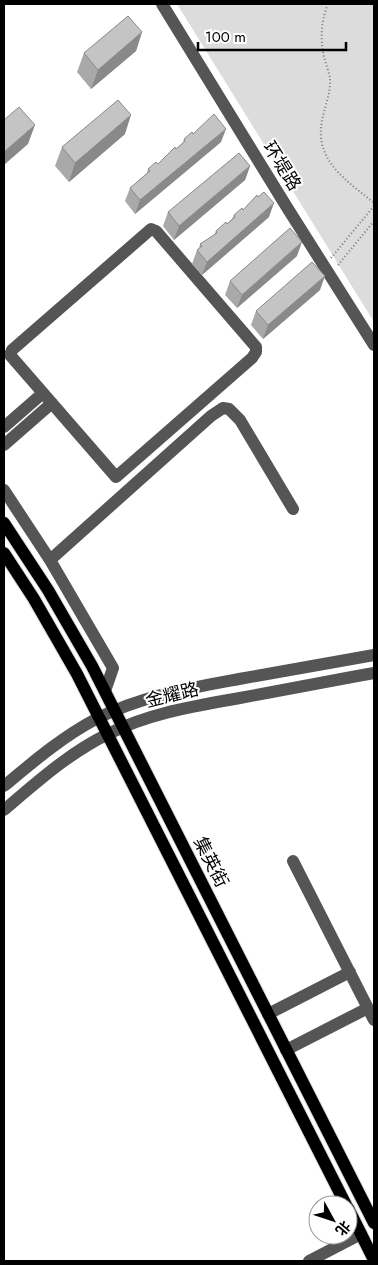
<svg xmlns="http://www.w3.org/2000/svg" width="378" height="1265" font-family="Jost,'Noto Sans SC',sans-serif">
  <style>
    .green { fill: #dcdcdc }
    .lines { fill: none; stroke-linecap: round; stroke-linejoin: round }
    .major-casing { stroke: #dbdbdb; stroke-width: 14 }
    .path { stroke: #777; stroke-width: 2; stroke-dasharray: 1 2.5; stroke-linecap: butt }
    .minor { stroke: #555; stroke-width: 12 }
    .major { stroke: #000; stroke-width: 12 }
    .wall { fill: #a9a9a9 }
    .shaded-wall { fill: #898989 }
    .building { fill: #c4c4c4; stroke: #898989 }
    .labels { text-anchor: middle; stroke-width: 4; stroke-linejoin: round; paint-order: stroke }
    .street-label { font-size: 18px; fill: #000; stroke: #fff }
  </style>
  <rect width="100%" height="100%" fill="#fff"/>
  <path class="green" d="M 177,4 L 374,4 L 374,322 Z"/>
  <g class="lines">
    <g class="major-casing">
      <path id="major" d="M 4,523 L 48,590 L 92,666 L 374,1223
        M 4,553 L 34,599 L 77,674 L 346,1205
        M 348,1208 L 374,1260"/>
    </g>
    <path class="path" d="M 328,4 C 321,21 320,39 324,57 C 326,64 329,72 330,79 C 331,96 322,112 321,128 C 318,164 350,183 374,203
      M 331,258 L 374,206
      M 338,265 L 374,221"/>
    <path class="minor" d="M 162,4 L 288,209 L 374,345
      M 151,229 L 156,231 L 256,347 L 256,352 L 252,358 L 116,477 L 10,355 L 12,350 Z
      M 4,427 L 43,393
      M 4,445 L 52,403
      M 4,490 L 50,560 L 113,668 L 105,691
      M 50,560 L 211,416 L 223,408 L 229,409 L 240,420 L 293,509
      M 4,786 C 33,762 62,737 96,719 C 141,696 190,688 239,679 C 284,671 329,663 374,655
      M 4,810 C 37,782 69,753 108,734 C 149,713 195,706 240,698 C 284,690 329,681 374,673
      M 293,861 L 374,1020
      M 268,1014 L 350,972
      M 286,1050 L 368,1008
      M 309,1261 L 361,1234"/>
    <use href="#major" class="major"/>
  </g>
  <path class="wall" d="M 142,32 L 136,51 L 91,89 L 77,72 L 84,53 Z
    M 125,134 L 69,182 L 55,166 L 62,147 Z
    M 193,134 L 221,142 L 135,214 L 125,201 L 130,188 L 147,173 L 148,169 L 158,164 L 183,143 L 184,139 Z
    M 250,166 L 245,180 L 174,240 L 163,226 L 168,212 Z
    M 243,210 L 269,217 L 202,275 L 192,264 L 197,250 L 199,249 L 200,244 L 214,235 L 216,231 L 227,224 L 232,219 L 234,215 Z
    M 297,256 L 237,308 L 225,295 L 230,281 Z
    M 320,290 L 263,339 L 251,325 L 256,311 Z"/>
  <path class="shaded-wall" d="M 142,32 L 136,51 L 91,89 L 98,70 Z
    M 131,115 L 125,134 L 69,182 L 75,163 Z
    M 35,125 L 28,144 L 4,165 L 4,152 Z
    M 226,129 L 221,142 L 135,214 L 140,200 Z
    M 250,166 L 245,180 L 174,240 L 179,226 Z
    M 274,203 L 269,217 L 202,275 L 207,262 Z
    M 302,242 L 297,256 L 237,308 L 242,295 Z
    M 325,276 L 320,290 L 263,339 L 268,325 Z"/>
  <path class="building" d="M 128,16 L 142,32 L 98,70 L 84,53 Z
    M 118,100 L 131,115 L 75,163 L 62,147 Z
    M 19,107 L 35,125 L 4,152 L 4,120 Z
    M 214,114 L 226,129 L 140,200 L 130,188 L 150,171 L 148,169 L 156,162 L 158,164 L 175,147 L 176,149 L 185,141 L 184,139 L 192,132 L 193,134 Z
    M 239,153 L 250,166 L 179,226 L 168,212 Z
    M 264,192 L 274,203 L 207,262 L 197,250 L 202,246 L 200,244 L 217,233 L 216,231 L 226,222 L 227,224 L 235,217 L 234,215 L 242,208 L 243,210 L 257,195 L 258,197 Z
    M 290,228 L 302,242 L 242,295 L 230,281 Z
    M 312,262 L 325,276 L 268,325 L 256,311 Z"/>
  <g class="labels">
    <g class="street-label">
      <text transform="translate(282 166) rotate(58)" y="6">环堤路</text>
      <text transform="translate(172 695) rotate(-14)" y="6">金耀路</text>
      <text transform="translate(211 862) rotate(63)" y="6">集英街</text>
    </g>
  </g>
  <rect width="378" height="1265" fill="none" stroke="#000000" stroke-width="10"/>
  <g transform="translate(333 1220) rotate(130)"><circle r="24" fill="#ffffff" stroke="#999999"/>
  <path d="M0-4L9 19L0 12L-9 19Z" fill="#000000"/>
  <text y="-8" font-size="14" font-weight="bold" text-anchor="middle" fill="#000000">北</text>
  </g>
  <path d="M198 42v8h148v-8" fill="none" stroke="#000000" stroke-width="2.5"/>
  <text x="205" y="42" font-size="15" fill="#000000" stroke="#ffffff" stroke-width="4" paint-order="stroke">100 m</text>
</svg>
